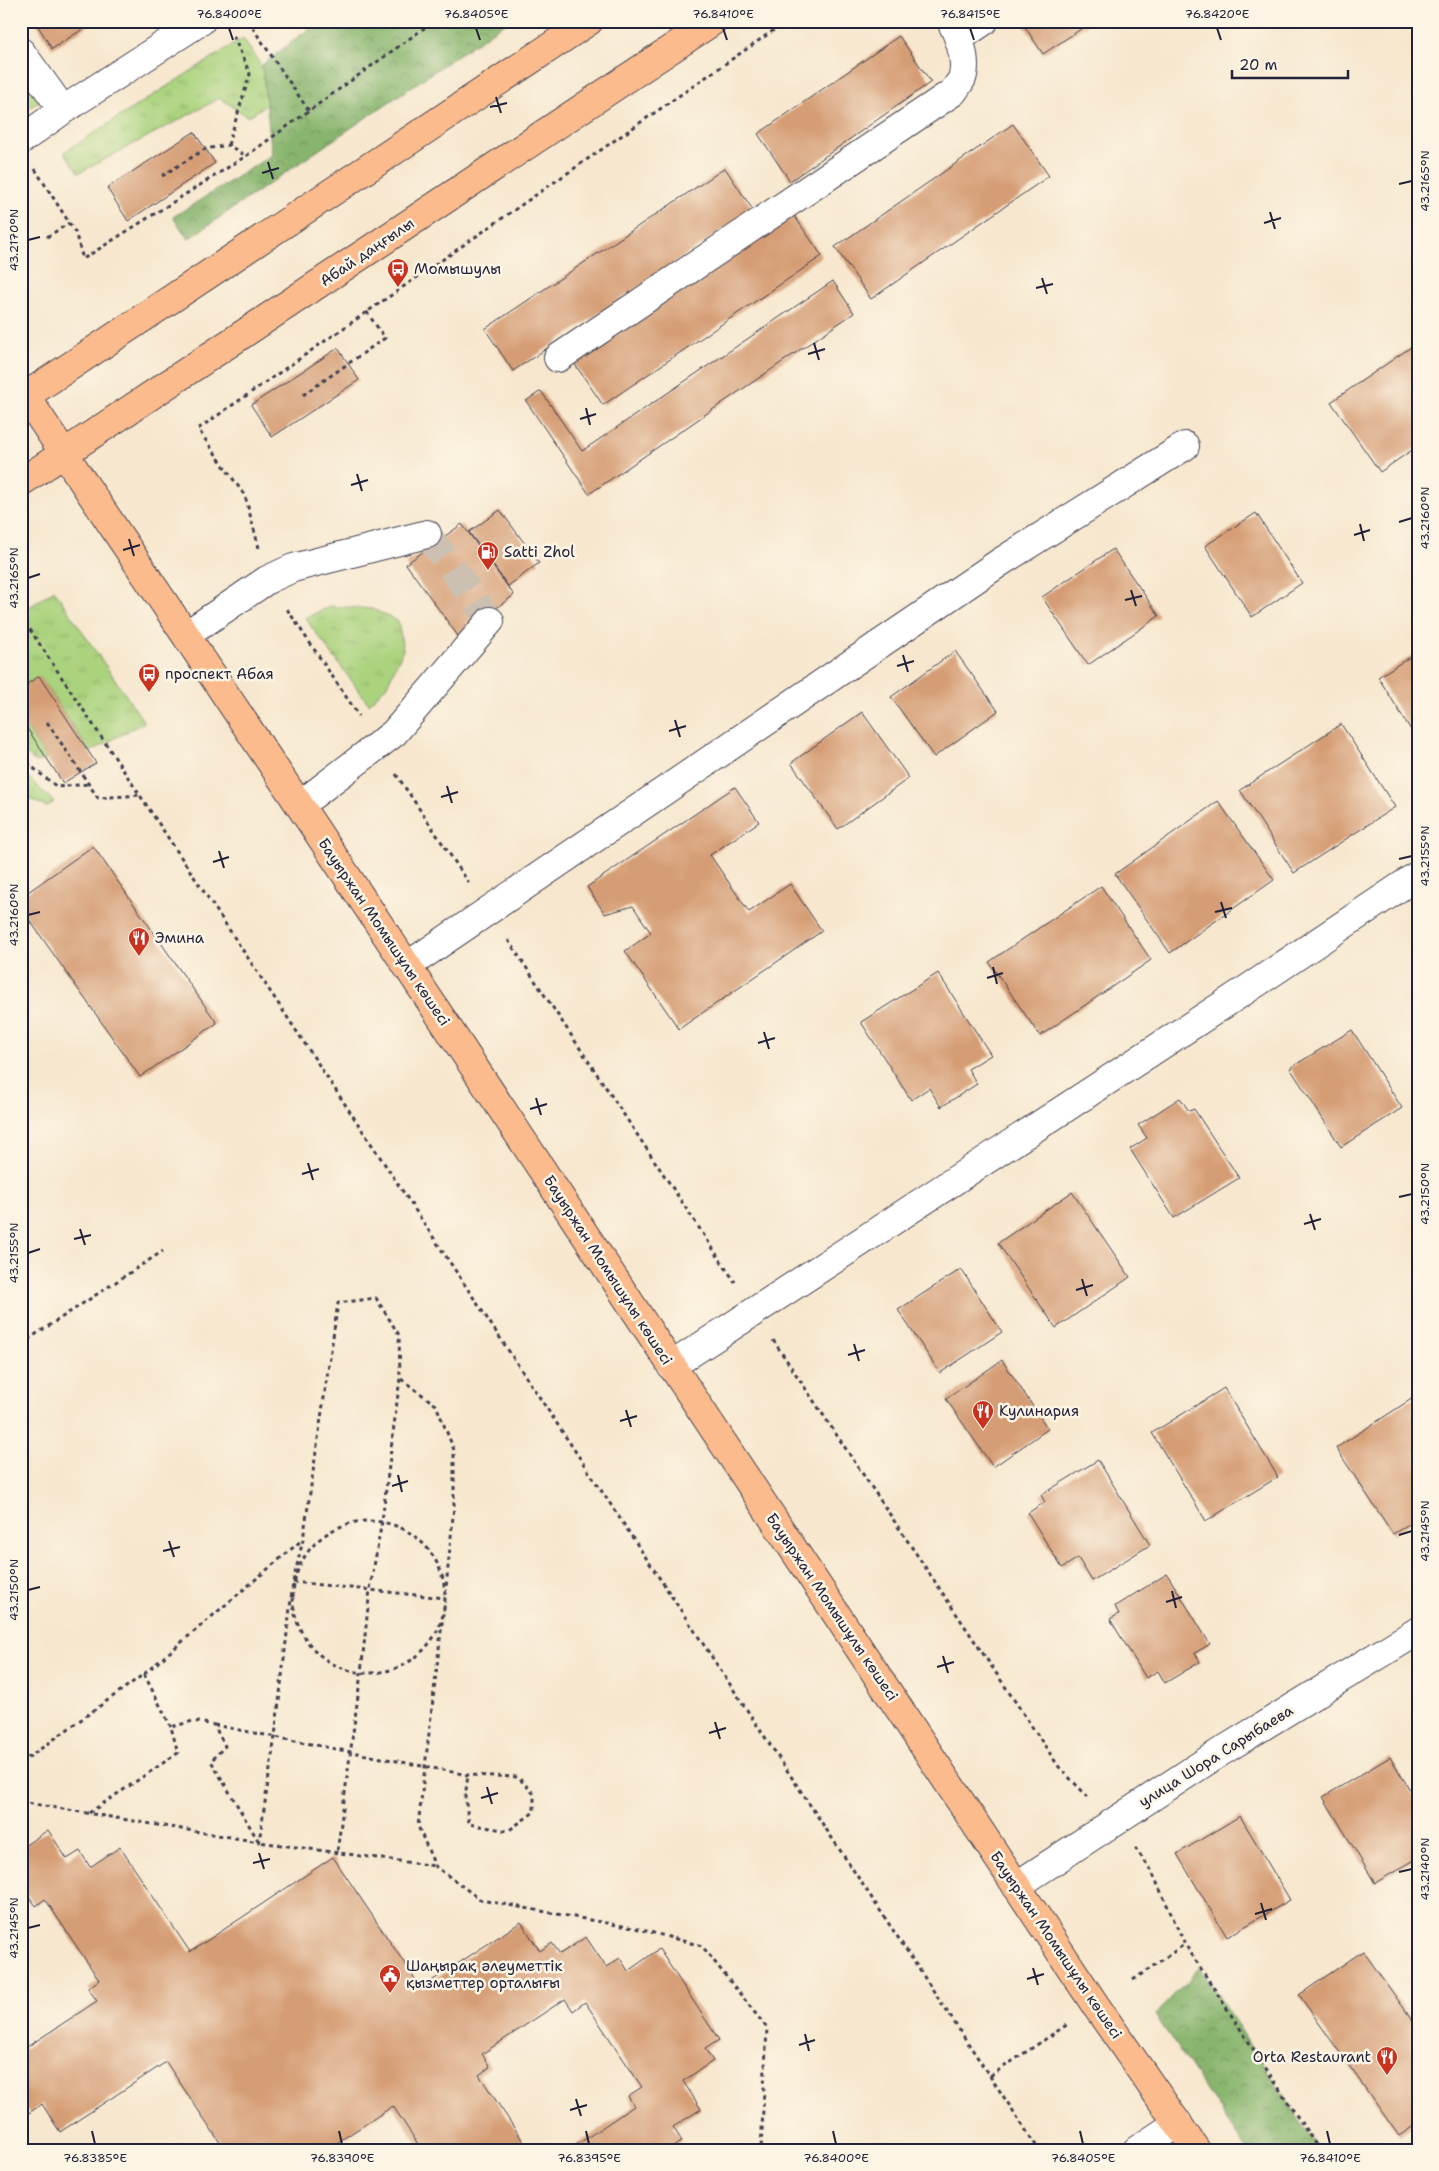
<svg xmlns="http://www.w3.org/2000/svg" width="1439" height="2171" font-family="'Shantell Sans',sans-serif">
  <style>
    .grass { fill: url(#grass-tufts); stroke: #667a5c }
    .forest { fill: url(#forest-crowns); stroke: #556c54 }
    .building { fill: #d59d75 }
    .lines { fill: none; stroke-linecap: round; stroke-linejoin: round }
    .minor-tunnel { stroke: #ccc0b1; stroke-width: 28; stroke-dasharray: 28 14; stroke-linecap: butt }
    .minor-casing { stroke: #424051; stroke-width: 30 }
    .major-casing { stroke: #424051; stroke-width: 30 }
    .path { stroke: #424051; stroke-width: 3; stroke-dasharray: 4 4; stroke-linecap: butt }
    .minor { stroke: #fff; stroke-width: 28 }
    .major { stroke: #fbbb8c; stroke-width: 28 }
    .ticks { fill: none; stroke: #22223b; stroke-width: 2 }
    .labels { text-anchor: middle; stroke-width: 5; stroke-linejoin: round; paint-order: stroke }
    .street-label { font-size: 15px; fill: #22223b; stroke: #fcf5e5 }
    .poi-label { font-size: 15px; fill: #22223b; stroke: #fcf5e5; text-anchor: start }
    .neatline { fill: none; stroke: #22223b; stroke-width: 2 }
    .ticks-label { font-size: 12px; text-anchor: middle; fill: #22223b }
  </style>
  <defs>
    <pattern id="grass-tufts" width="24" height="20" patternUnits="userSpaceOnUse" patternTransform="scale(1.25)"><rect width="24" height="20" fill="#abd37e"/><path d="M3 7l-1-3M5 7V3M7 7l1-3M15 17l-1-3M17 17v-4M19 17l1-3" fill="none" stroke="#93b56e"/></pattern>
    <pattern id="forest-crowns" width="20" height="18" patternUnits="userSpaceOnUse" patternTransform="scale(1.25)"><rect width="20" height="18" fill="#88b56d"/><path d="M2 6a3 3 0 1 1 6 0M12 15a3 3 0 1 1 6 0" fill="none" stroke="#6f935b"/></pattern>
  </defs>
  <rect width="100%" height="100%" fill="#fcf5e5"/>
  <filter id="ink" filterUnits="userSpaceOnUse"><feTurbulence type="fractalNoise" baseFrequency=".02" numOctaves="2"/><feDisplacementMap in="SourceGraphic" scale="10" xChannelSelector="R" yChannelSelector="G"/><feConvolveMatrix kernelMatrix="1 2 1 2 8 2 1 2 1" color-interpolation-filters="sRGB"/></filter>
  <filter id="wash" filterUnits="userSpaceOnUse"><feTurbulence type="fractalNoise" baseFrequency=".0096" numOctaves="4" result="noise"/><feDisplacementMap in="SourceGraphic" scale="20" xChannelSelector="R" yChannelSelector="G"/><feGaussianBlur stdDeviation="1.12" result="paint"/><feColorMatrix in="noise" values="0 0 0 0 0 0 0 0 0 0 0 0 0 0 0 0 0 1.4 0 .05"/><feComposite in="paint" operator="in"/></filter>
  <g filter="url(#wash)">
    <rect width="100%" height="100%" fill="#f7e7ce"/>
    <path class="grass" d="M 243,38 L 280,95 L 248,117 L 220,98 L 79,173 L 64,152 Z
      M 21,76 L 39,102 L 21,112 Z
      M 54,590 L 144,722 L 90,752 L 39,676 L 21,688 L 21,613 Z
      M 331,606 L 372,609 L 398,621 L 403,650 L 387,685 L 369,704 L 305,618 Z
      M 21,719 L 47,759 L 36,762 L 21,750 Z
      M 21,771 L 54,802 L 47,807 L 21,795 Z"/>
    <path class="forest" d="M 319,21 L 508,21 L 188,239 L 173,217 L 272,155 L 262,65 Z
      M 1200,1967 L 1210,1983 L 1319,2150 L 1247,2150 L 1155,2015 Z"/>
    <g id="blocks">
      <path class="building" d="M 35,21 L 95,21 L 52,49 Z
        M 1021,21 L 1093,21 L 1043,54 Z
        M 899,36 L 931,82 L 790,181 L 758,134 Z
        M 1013,124 L 1049,176 L 871,299 L 835,247 Z
        M 194,132 L 215,163 L 128,221 L 107,188 Z
        M 725,168 L 753,210 L 513,371 L 485,329 Z
        M 793,214 L 822,256 L 603,405 L 574,363 Z
        M 833,281 L 854,313 L 589,494 L 526,401 L 541,391 L 582,451 Z
        M 1414,345 L 1418,350 L 1418,446 L 1380,472 L 1331,402 Z
        M 338,348 L 359,380 L 272,437 L 251,405 Z
        M 500,510 L 539,563 L 508,586 L 469,532 Z
        M 1256,513 L 1302,583 L 1252,617 L 1205,546 Z
        M 462,524 L 514,595 L 458,636 L 406,564 Z
        M 1113,549 L 1159,616 L 1088,665 L 1042,597 Z
        M 955,651 L 998,711 L 934,757 L 891,697 Z
        M 1418,652 L 1418,737 L 1416,738 L 1378,677 Z
        M 39,676 L 96,763 L 63,783 L 21,719 L 21,688 Z
        M 862,712 L 909,778 L 838,829 L 791,763 Z
        M 1341,724 L 1395,807 L 1294,873 L 1240,790 Z
        M 735,787 L 759,822 L 710,855 L 749,912 L 790,884 L 822,931 L 679,1029 L 625,951 L 651,933 L 633,906 L 605,914 L 587,887 Z
        M 1218,801 L 1274,880 L 1170,953 L 1115,874 Z
        M 93,846 L 217,1023 L 140,1077 L 21,908 L 21,897 Z
        M 1101,886 L 1151,960 L 1040,1036 L 989,962 Z
        M 938,973 L 991,1055 L 968,1069 L 977,1084 L 941,1107 L 929,1088 L 911,1100 L 861,1022 Z
        M 1352,1030 L 1402,1108 L 1341,1147 L 1290,1068 Z
        M 1180,1098 L 1189,1111 L 1194,1109 L 1239,1178 L 1174,1218 L 1130,1149 L 1147,1138 L 1138,1125 Z
        M 1072,1192 L 1130,1277 L 1056,1328 L 998,1243 Z
        M 961,1269 L 1002,1332 L 940,1373 L 898,1310 Z
        M 1002,1360 L 1048,1429 L 993,1467 L 946,1399 Z
        M 1224,1388 L 1278,1477 L 1206,1521 L 1152,1433 Z
        M 1413,1398 L 1418,1405 L 1418,1518 L 1393,1534 L 1336,1448 Z
        M 1098,1460 L 1150,1545 L 1092,1581 L 1078,1558 L 1062,1568 L 1028,1513 L 1045,1502 L 1041,1495 Z
        M 1167,1574 L 1210,1644 L 1195,1653 L 1200,1662 L 1165,1683 L 1158,1671 L 1146,1678 L 1110,1619 L 1119,1614 L 1115,1606 Z
        M 1390,1757 L 1418,1803 L 1418,1858 L 1375,1883 L 1323,1797 Z
        M 1240,1816 L 1290,1900 L 1227,1937 L 1177,1854 Z
        M 48,1830 L 67,1859 L 80,1851 L 90,1867 L 120,1847 L 190,1952 L 333,1857 L 421,1988 L 521,1922 L 540,1951 L 552,1943 L 560,1954 L 586,1937 L 606,1967 L 620,1958 L 628,1971 L 659,1949 L 719,2040 L 705,2049 L 713,2061 L 683,2081 L 701,2109 L 673,2127 L 682,2141 L 673,2147 L 674,2150 L 569,2150 L 634,2106 L 628,2096 L 642,2087 L 585,2002 L 573,2011 L 565,1999 L 482,2054 L 490,2067 L 479,2075 L 529,2150 L 422,2150 L 393,2106 L 326,2150 L 225,2150 L 166,2062 L 60,2132 L 42,2104 L 29,2113 L 21,2100 L 21,2051 L 97,2001 L 88,1988 L 99,1980 L 45,1899 L 36,1906 L 28,1895 L 21,1899 L 21,1848 Z
        M 1363,1951 L 1418,2028 L 1418,2123 L 1399,2136 L 1299,1995 Z"/>
    </g>
  </g>
  <g filter="url(#ink)">
    <use href="#blocks" fill-opacity="0" stroke="#424051" stroke-width="1"/>
    <g class="lines">
      <path class="minor-tunnel" d="M 427,534 L 490,621"/>
      <g class="minor-casing">
        <path id="minor" d="M 959,38 L 984,21
          M 21,52 L 63,110
          M 21,140 L 63,110 L 201,21
          M 558,358 L 953,92 C 956,87 962,81 963,75 C 967,57 959,37 951,21
          M 186,635 L 267,580 L 293,568 L 427,534
          M 300,805 L 394,733 L 490,621
          M 407,966 L 999,563 L 1185,446
          M 671,1366 L 1261,980 L 1418,875
          M 1016,1886 L 1219,1753 L 1418,1631
          M 1137,2150 L 1178,2123"/>
      </g>
      <g class="major-casing">
        <path id="major" d="M 21,389 L 407,966 L 1096,2006 L 1196,2150
          M 21,399 L 589,21
          M 21,482 L 713,21"/>
      </g>
      <path class="path" d="M 248,21 L 309,111
        M 228,145 L 250,74 L 232,33
        M 35,169 L 75,232 L 83,259 L 246,156 L 434,21
        M 162,176 L 205,149 L 228,145 L 246,156
        M 47,237 L 69,223
        M 303,395 L 385,338 L 366,311
        M 259,548 L 245,496 L 198,429 L 787,21
        M 287,609 L 359,716
        M 21,616 L 1039,2150
        M 47,722 L 98,798 L 140,795
        M 21,758 L 57,787 L 88,784
        M 396,774 L 469,883
        M 508,940 L 735,1282
        M 773,1340 L 1059,1767 L 1088,1797
        M 21,1344 L 163,1251
        M 401,1379 L 436,1405 L 454,1450 L 454,1506 L 445,1598 L 418,1826 L 435,1866 L 481,1900 L 639,1929 L 702,1946 L 767,2028 L 761,2150
        M293 1597a76 76 0 1 1 152 0a76 76 0 1 1-152 0Z
        M 293,1582 L 445,1598
        M 144,1674 L 171,1727
        M 214,1725 L 468,1775 L 518,1777 L 534,1794 L 534,1812 L 508,1831 L 469,1824 L 465,1798 L 468,1775
        M 21,1763 L 144,1674 L 302,1540
        M 21,1802 L 259,1842 L 275,1736 L 293,1582 L 303,1540 L 338,1303 L 376,1298 L 399,1335 L 400,1378 L 382,1521 L 370,1589 L 361,1673 L 337,1853
        M 89,1813 L 178,1753 L 171,1727 L 193,1721 L 214,1725 L 225,1746 L 211,1761 L 259,1842 L 435,1866
        M 1135,1848 L 1151,1870 L 1185,1944 L 1319,2150
        M 1133,1980 L 1185,1944
        M 990,2076 L 1068,2024"/>
      <use href="#minor" class="minor"/>
      <use href="#major" class="major"/>
    </g>
  </g>
  <path class="ticks" d="M 229,28 L 233,40M 476,28 L 480,40M 723,28 L 727,40M 970,28 L 974,40M 1217,28 L 1221,40M 496,97 L 501,113M 490,107 L 507,103M 268,162 L 273,179M 262,173 L 279,168M 1399,184 L 1412,181M 1270,212 L 1275,229M 1264,223 L 1281,218M 28,240 L 40,237M 1042,278 L 1047,294M 1036,288 L 1053,284M 814,343 L 819,360M 808,354 L 825,349M 586,408 L 590,425M 580,419 L 596,414M 357,474 L 362,491M 351,485 L 368,480M 1399,522 L 1412,518M 1360,524 L 1364,541M 1354,535 L 1370,530M 129,539 L 134,556M 123,550 L 140,545M 28,578 L 40,574M 1131,590 L 1136,606M 1125,600 L 1142,596M 903,655 L 908,672M 897,666 L 914,661M 675,720 L 680,737M 669,731 L 686,726M 447,786 L 452,803M 441,797 L 458,792M 219,851 L 224,868M 1399,859 L 1412,856M 213,862 L 229,857M 1221,902 L 1226,918M 1215,912 L 1232,908M 28,915 L 40,912M 993,967 L 997,984M 987,978 L 1003,973M 764,1032 L 769,1049M 758,1043 L 775,1038M 536,1098 L 541,1115M 530,1109 L 547,1104M 308,1163 L 313,1180M 302,1174 L 319,1169M 1399,1197 L 1412,1194M 1310,1214 L 1315,1230M 1304,1224 L 1321,1219M 80,1229 L 85,1245M 74,1239 L 91,1235M 28,1253 L 40,1249M 1082,1279 L 1087,1296M 1076,1290 L 1093,1285M 854,1344 L 859,1361M 848,1355 L 865,1350M 626,1410 L 631,1427M 620,1421 L 637,1416M 398,1475 L 402,1492M 392,1486 L 408,1481M 1399,1535 L 1412,1531M 169,1541 L 174,1557M 163,1551 L 180,1547M 28,1590 L 40,1587M 1172,1591 L 1176,1608M 1166,1602 L 1182,1597M 943,1656 L 948,1673M 937,1667 L 954,1662M 715,1722 L 720,1739M 709,1733 L 726,1728M 487,1787 L 492,1804M 481,1798 L 498,1793M 259,1853 L 264,1869M 253,1863 L 270,1859M 1399,1872 L 1412,1869M 1261,1903 L 1266,1920M 1255,1914 L 1272,1909M 28,1928 L 40,1925M 1033,1968 L 1038,1985M 1027,1979 L 1044,1974M 805,2034 L 809,2051M 799,2045 L 815,2040M 576,2099 L 581,2116M 570,2110 L 587,2105M 92,2131 L 95,2144M 339,2131 L 342,2144M 586,2131 L 589,2144M 833,2131 L 836,2144M 1080,2131 L 1083,2144M 1327,2131 L 1330,2144"/>
  <defs>
    <g id="bus-pin" transform="scale(1.125)"><path d="M0 17L-7.5 6A9.5 9.5 0 1 1 7.5 6Z" fill="#c8321e" stroke="#fcf5e5"/><path d="M-5-6H5V4H4V6H2V4H-2V6H-4V4H-5ZM-3.5-4V0h7V-4ZM-3.5 1.2v1.5H-2V1.2ZM2 1.2v1.5H3.5V1.2Z" fill="#fff"/></g>
    <g id="fuel-pin" transform="scale(1.125)"><path d="M0 17L-7.5 6A9.5 9.5 0 1 1 7.5 6Z" fill="#c8321e" stroke="#fcf5e5"/><path d="M-5.5-6h7V0h2V4h1.3V-2.5L3-4.5l.8-.8L6-3V5H2.5V1h-1V6h-7ZM-4.2-4.7v3.2H.2V-4.7Z" fill="#fff"/></g>
    <g id="restaurant-pin" transform="scale(1.125)"><path d="M0 17L-7.5 6A9.5 9.5 0 1 1 7.5 6Z" fill="#c8321e" stroke="#fcf5e5"/><path d="M-5-6h1v4h1v-4h1v4h1v-4h1v5L-1.5 .5V6h-2V.5L-5-1ZM5-6V6H3V1.5H1.5Q1.5-4 5-6Z" fill="#fff"/></g>
    <g id="civic-pin" transform="scale(1.125)"><path d="M0 17L-7.5 6A9.5 9.5 0 1 1 7.5 6Z" fill="#c8321e" stroke="#fcf5e5"/><path d="M-.6-6.5H3V-4.5H.6V-3L4-1V1h2V6H-6V1h2V-1L-.6-3ZM-1.2 2.5V6h2.4V2.5Z" fill="#fff"/></g>
  </defs>
  <g fill-rule="evenodd">
    <use href="#bus-pin" x="398" y="269"/>
    <use href="#fuel-pin" x="488" y="552"/>
    <use href="#bus-pin" x="149" y="674"/>
    <use href="#restaurant-pin" x="139" y="938"/>
    <use href="#restaurant-pin" x="983" y="1411"/>
    <use href="#civic-pin" x="390" y="1975"/>
    <use href="#restaurant-pin" x="1387" y="2057"/>
  </g>
  <g class="labels">
    <g class="street-label">
      <text transform="translate(367 252) rotate(-34)" y="5">Абай даңғылы</text>
      <text transform="translate(384 932) rotate(56)" y="5">Бауыржан Момышұлы көшесі</text>
      <text transform="translate(608 1270) rotate(57)" y="5">Бауыржан Момышұлы көшесі</text>
      <text transform="translate(832 1607) rotate(56)" y="5">Бауыржан Момышұлы көшесі</text>
      <text transform="translate(1216 1756) rotate(-32)" y="5">улица Шора Сарыбаева</text>
      <text transform="translate(1056 1945) rotate(56)" y="5">Бауыржан Момышұлы көшесі</text>
    </g>
    <g class="poi-label">
      <text x="414" y="274">Момышулы</text>
      <text x="504" y="557">Satti Zhol</text>
      <text x="165" y="679">проспект Абая</text>
      <text x="155" y="943">Эмина</text>
      <text x="999" y="1416">Кулинария</text>
      <text x="406" y="1971">Шаңырақ әлеуметтік<tspan x="406" dy="17">қызметтер орталығы</tspan></text>
      <text x="1371" y="2062" text-anchor="end">Orta Restaurant</text>
    </g>
  </g>
  <rect width="1439" height="2171" fill="none" stroke="#fcf5e5" stroke-width="55"/>
  <path d="M1232 70v8h116v-8" fill="none" stroke="#22223b" stroke-width="2.5"/>
  <text x="1239" y="70" font-size="15" fill="#22223b" stroke="#fcf5e5" stroke-width="4" paint-order="stroke">20 m</text>
  <rect x="28" y="28" width="1384" height="2116" class="neatline"/>
  <g class="ticks-label">
    <text x="229" y="18">76.8400°E</text>
    <text x="476" y="18">76.8405°E</text>
    <text x="723" y="18">76.8410°E</text>
    <text x="970" y="18">76.8415°E</text>
    <text x="1217" y="18">76.8420°E</text>
    <text transform="translate(1425 181) rotate(-90)" y="4">43.2165°N</text>
    <text transform="translate(14 240) rotate(-90)" y="4">43.2170°N</text>
    <text transform="translate(1425 518) rotate(-90)" y="4">43.2160°N</text>
    <text transform="translate(14 578) rotate(-90)" y="4">43.2165°N</text>
    <text transform="translate(1425 856) rotate(-90)" y="4">43.2155°N</text>
    <text transform="translate(14 915) rotate(-90)" y="4">43.2160°N</text>
    <text transform="translate(1425 1194) rotate(-90)" y="4">43.2150°N</text>
    <text transform="translate(14 1253) rotate(-90)" y="4">43.2155°N</text>
    <text transform="translate(1425 1531) rotate(-90)" y="4">43.2145°N</text>
    <text transform="translate(14 1590) rotate(-90)" y="4">43.2150°N</text>
    <text transform="translate(1425 1869) rotate(-90)" y="4">43.2140°N</text>
    <text transform="translate(14 1928) rotate(-90)" y="4">43.2145°N</text>
    <text x="95" y="2162">76.8385°E</text>
    <text x="342" y="2162">76.8390°E</text>
    <text x="589" y="2162">76.8395°E</text>
    <text x="836" y="2162">76.8400°E</text>
    <text x="1083" y="2162">76.8405°E</text>
    <text x="1330" y="2162">76.8410°E</text>
  </g>
</svg>
